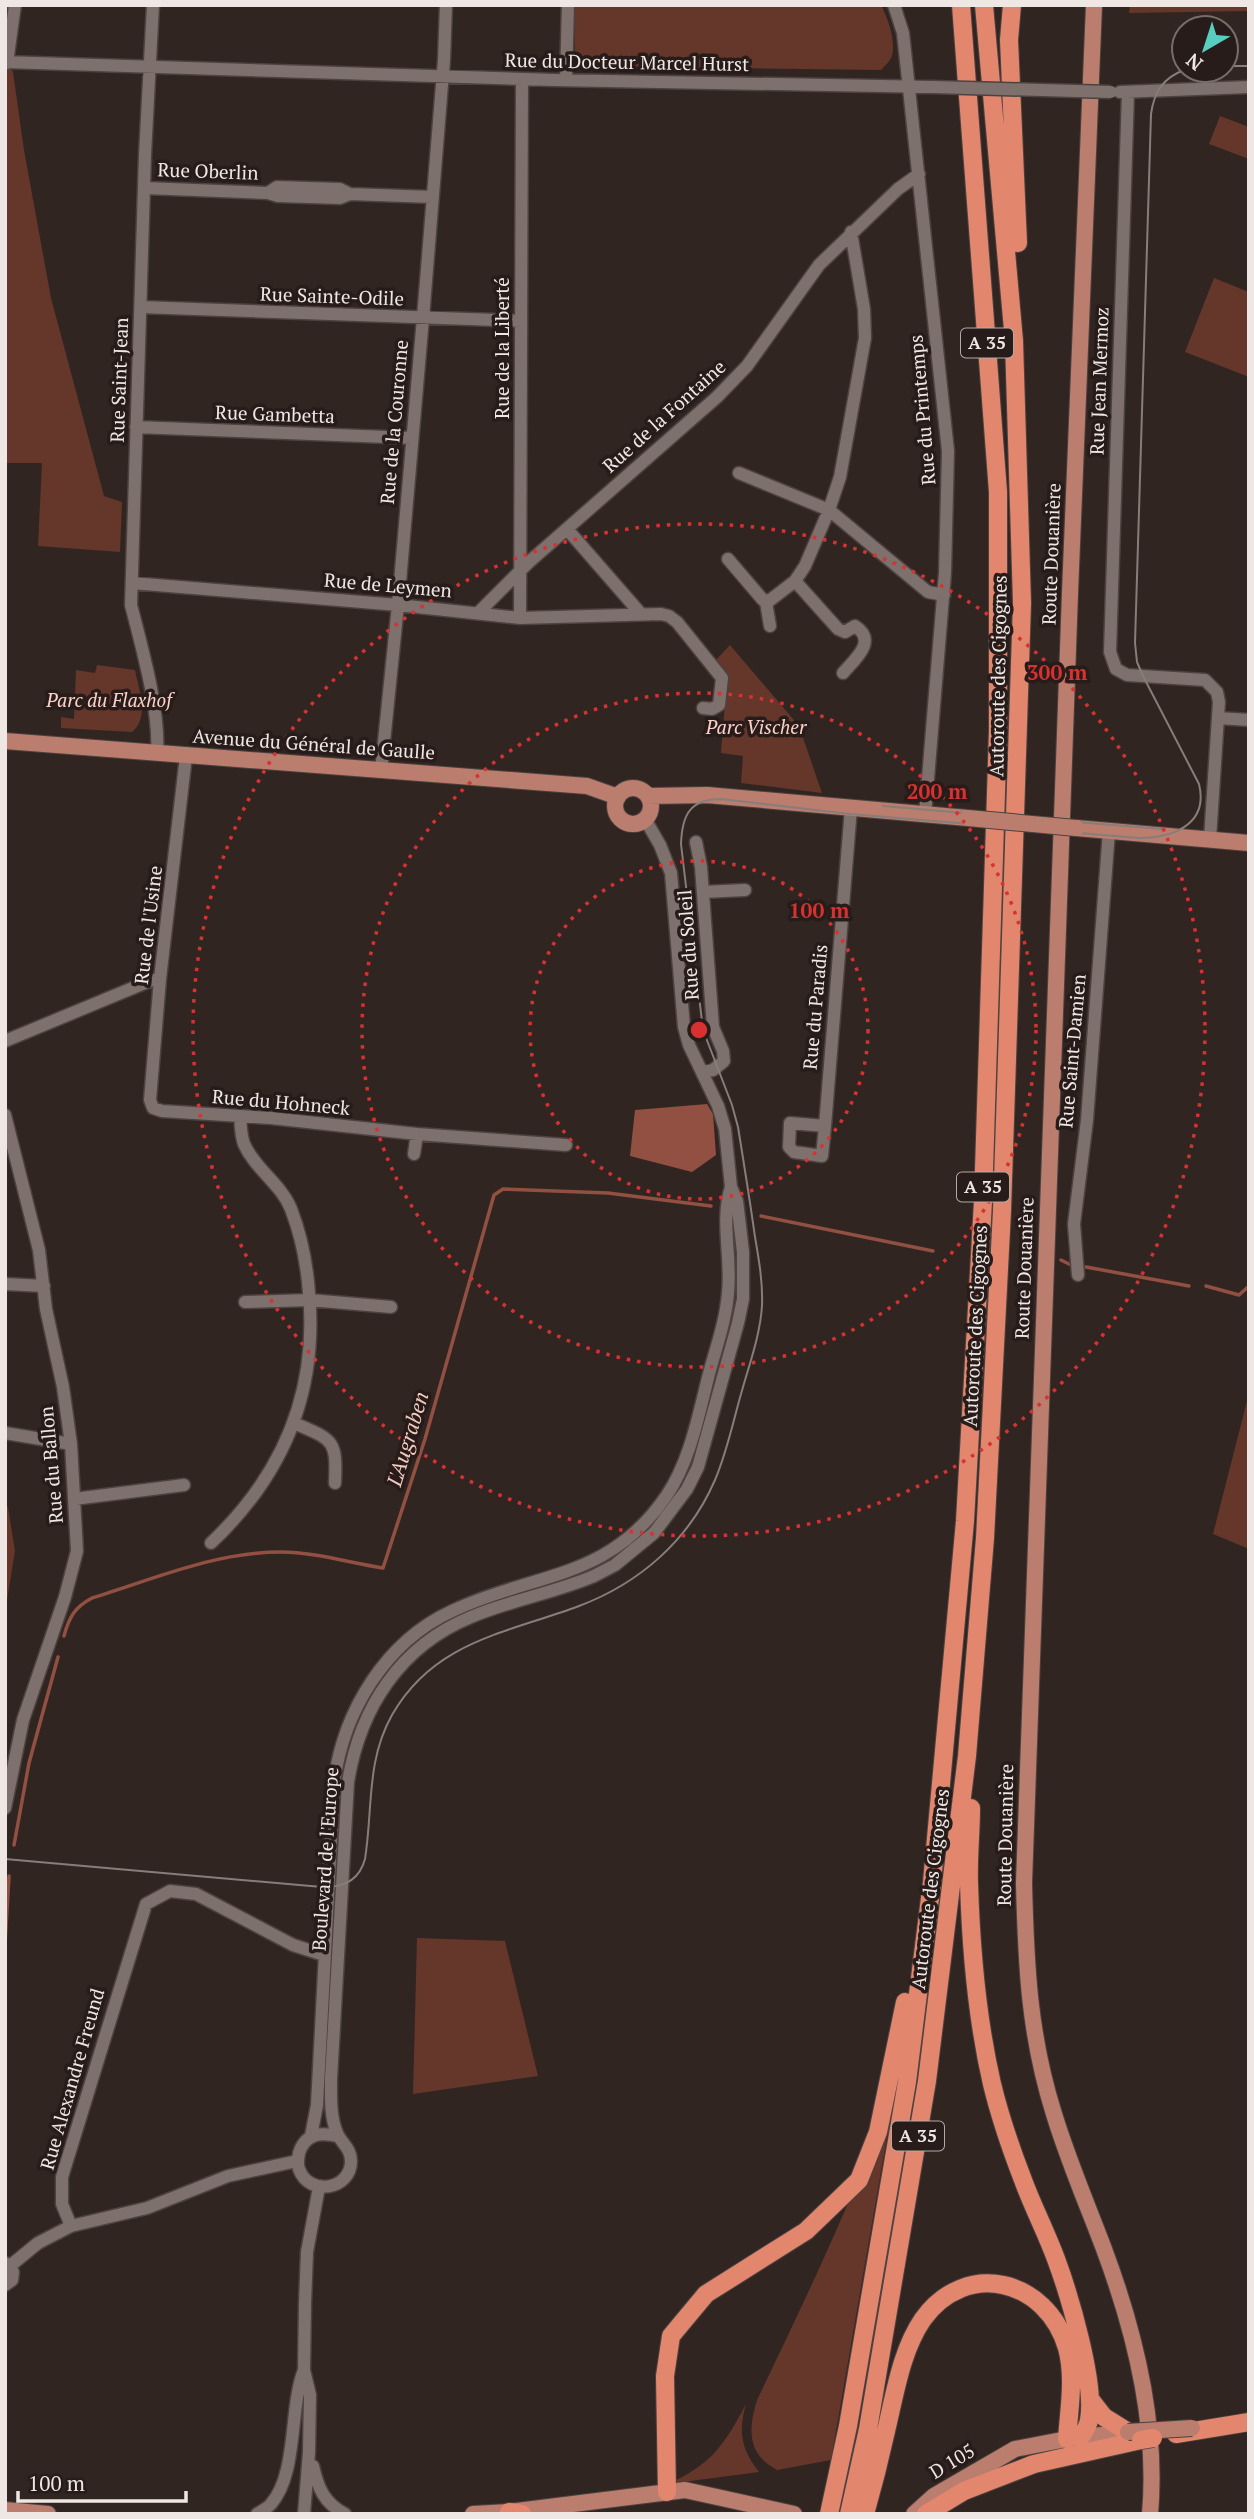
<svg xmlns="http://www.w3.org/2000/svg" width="1254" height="2519" font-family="'PT Serif',serif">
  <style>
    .green { fill: #65362a }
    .water { fill: #915041 }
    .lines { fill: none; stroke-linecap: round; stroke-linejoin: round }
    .stream { stroke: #915041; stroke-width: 3.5 }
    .minor-casing { stroke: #4c4240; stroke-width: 15 }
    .major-casing { stroke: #4c4240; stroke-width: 18 }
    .highway-casing { stroke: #4c4240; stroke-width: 20 }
    .minor { stroke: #7e706c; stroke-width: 12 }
    .major { stroke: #bb7d6d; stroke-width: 16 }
    .highway { stroke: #e3866e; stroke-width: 18 }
    .tram { stroke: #877d7a; stroke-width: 2 }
    .minor-bridge-casing { stroke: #4c4240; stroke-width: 15; stroke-linecap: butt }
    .major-bridge-casing { stroke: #4c4240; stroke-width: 18; stroke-linecap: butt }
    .highway-bridge-casing { stroke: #4c4240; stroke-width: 20; stroke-linecap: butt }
    .minor-bridge { stroke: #7e706c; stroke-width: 12 }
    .major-bridge { stroke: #bb7d6d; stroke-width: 16 }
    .highway-bridge { stroke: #e3866e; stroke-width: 18 }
    .ring { fill: none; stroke: #d73231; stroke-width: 3.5; stroke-dasharray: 3.5 7 }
    .labels { text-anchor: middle; stroke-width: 7; stroke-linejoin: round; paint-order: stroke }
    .shield { fill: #271c19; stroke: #b3aaa7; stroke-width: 2 }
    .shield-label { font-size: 18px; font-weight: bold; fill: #efe7e4 }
    .street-label { font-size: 19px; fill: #efe7e4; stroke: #271c19 }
    .park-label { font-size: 19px; font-style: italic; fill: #fbd2c8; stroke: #271c19 }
    .water-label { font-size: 21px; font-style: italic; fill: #f2cabf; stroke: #271c19 }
    .centre { fill: #d73231; stroke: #271c19; stroke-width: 3.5 }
    .ring-label { font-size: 21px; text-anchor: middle; font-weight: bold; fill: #d73231; stroke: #271c19; stroke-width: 7; stroke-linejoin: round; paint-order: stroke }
  </style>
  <rect width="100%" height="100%" fill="#312522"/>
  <path class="green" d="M 574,5 L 881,5 C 888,19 896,40 892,56 C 890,61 885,66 881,70 L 580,66 L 575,62 Z
    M 1130,5 L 1249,5 L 1249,11 L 1129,13 Z
    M 5,58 L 13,72 L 24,150 L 51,298 L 104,496 L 122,502 L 120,552 L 38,546 L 42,463 L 5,463 Z
    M 1220,116 L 1249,127 L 1249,159 L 1209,144 Z
    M 1214,278 L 1249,292 L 1249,377 L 1185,352 Z
    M 730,645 L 799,726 L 822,793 L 741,783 L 743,756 L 721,753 L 727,676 L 715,661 Z
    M 97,665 L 135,670 C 139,691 150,717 132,732 L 61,728 L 61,717 L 74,719 L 76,670 L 95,673 Z
    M 1249,1393 L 1249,1549 L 1213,1534 Z
    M 5,1507 L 8,1507 L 15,1551 L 5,1613 Z
    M 417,1938 L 505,1941 L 538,2076 L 413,2094 Z
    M 897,2079 L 831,2460 L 777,2470 C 747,2454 748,2429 757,2400 C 808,2294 858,2189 897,2079 Z
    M 746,2404 C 738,2432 741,2449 759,2472 L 668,2484 C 712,2464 724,2445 746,2404 Z"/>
  <path class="water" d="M 707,1104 L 713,1114 L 716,1155 L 692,1172 L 630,1156 L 635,1110 Z"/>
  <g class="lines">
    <path class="stream" d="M 761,1216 L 933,1251
      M 1061,1260 L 1071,1265
      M 1086,1267 L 1189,1286
      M 1206,1286 L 1239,1295 L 1249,1286
      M 64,1636 C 69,1617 75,1607 92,1598 C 154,1579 215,1552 281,1552 C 313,1552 351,1563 383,1568 L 425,1439 L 494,1195 L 503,1189 L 608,1193 L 711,1206
      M 14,1845 L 29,1763 L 58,1657
      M 5,1944 L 9,1876"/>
    <g class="minor-casing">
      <path id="minor" d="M 153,5 L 145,155 L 131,605 C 142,648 160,711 157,753
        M 894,5 L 903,33 L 948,451 L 945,573 L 925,815
        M 5,62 L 554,80 L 933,87
        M 7,63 L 15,5
        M 566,80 L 568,5
        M 1120,92 L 1249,87
        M 1128,92 L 1110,652 L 1116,669 L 1127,675 L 1205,680 L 1217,692 L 1219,702 L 1210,839
        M 145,188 L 268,193
        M 350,194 L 340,189 L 277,187 L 268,193 L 278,196 L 340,198 L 350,194 L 432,197
        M 141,307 L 521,321
        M 136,427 L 412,438
        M 739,473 L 829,510 L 928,592 L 944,595
        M 567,529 L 641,614
        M 728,559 L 763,600 L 769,601 L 795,581 L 805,566 L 829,510 L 840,477 L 865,338 L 864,309 L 851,232
        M 795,581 L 838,629 L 845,632 L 855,626 C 878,641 855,659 843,673
        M 132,583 L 398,605 L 520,618 L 661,614 L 669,616 L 677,622 L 722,678 L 719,705 L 712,709 L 703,708
        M 766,602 L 770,626
        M 478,613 L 529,562 L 717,397 L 747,366 L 819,265 L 898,189 L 919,174
        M 520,618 L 522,79
        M 1218,718 L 1249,720
        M 186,756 L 160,979 L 150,1100 L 153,1108 L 162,1111 L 271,1118 L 417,1134 L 566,1145
        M 381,771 L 398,605 L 423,318 L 444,60 L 446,5
        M 696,842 L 701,867 L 713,1027 L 723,1051 L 724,1061 L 713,1070 L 703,1072
        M 703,892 L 745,890
        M 5,1041 L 152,980 L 160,979
        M 5,1115 L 39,1250 L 46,1309 L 63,1387 L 71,1444 L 77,1551 L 65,1597 L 23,1720 L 5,1808
        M 825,1126 L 790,1123 L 789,1147 L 794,1152 L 822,1156 L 825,1126 L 851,808
        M 414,1154 L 417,1134
        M 1078,1275 L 1074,1224 L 1087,1120 L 1109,831
        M 5,1284 L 44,1286
        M 245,1302 L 310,1300 L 391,1307
        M 294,1423 C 333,1440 337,1439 335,1483
        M 5,1433 L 71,1444
        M 74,1499 L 184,1485
        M 211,1543 C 283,1475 318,1392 309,1293 C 307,1265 301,1235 291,1209 C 281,1184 255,1169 244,1144 C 241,1136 241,1127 240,1118
        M 311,2136 L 317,2105 L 334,1783 C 343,1712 385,1642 452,1611 C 534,1572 609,1581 667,1495 C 691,1459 699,1412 710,1370 C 717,1345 726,1319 728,1293 C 732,1259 720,1220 731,1187
        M 337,2136 C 320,2132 305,2134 299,2153 C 298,2159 297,2164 299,2169 C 309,2197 351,2190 351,2161 C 351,2148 341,2143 337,2133 C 330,2116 331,2098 331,2079 L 348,1782 C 360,1708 400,1646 471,1617 C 511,1600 554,1593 594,1576 L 615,1565 L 654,1533 L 687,1489 L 698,1467 L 738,1323 L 743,1299 L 743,1252 L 737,1201 L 731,1187 L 725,1129 L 718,1106 L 689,1045 L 684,1027 L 671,873 L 660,845 L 645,819
        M 71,2226 L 62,2204 L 62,2177 L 146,1904 L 170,1891 L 196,1894 L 293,1945 L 324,1955
        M 5,2263 L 13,2272 L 12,2280 L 5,2285
        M 10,2266 L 38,2243 L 71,2226 L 147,2208 L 228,2176 L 297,2161
        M 313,2466 C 318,2488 324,2503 345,2514
        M 257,2514 C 261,2511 268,2508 271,2504 C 298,2473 289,2408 304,2370
        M 304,2514 L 309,2452 L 310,2395 L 304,2370 L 305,2303 L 307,2252 L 319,2187"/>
    </g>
    <g class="major-casing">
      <path id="major" d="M 1094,5 L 1070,593 L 1024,1883 C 1026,1965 1029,2035 1054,2114 C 1068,2160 1087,2204 1104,2249 C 1135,2332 1158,2424 1150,2514
        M 5,741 L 587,786 L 618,797
        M615 806a18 18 0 1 1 36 0a18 18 0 1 1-36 0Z
        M 648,796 L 707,795 L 968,818
        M 1076,828 L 1249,843
        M 5,2510 L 48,2514
        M 473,2514 L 509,2512 L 685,2490 L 794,2514
        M 914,2514 L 934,2496 L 1015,2449 L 1067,2439 L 1128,2432"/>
    </g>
    <g class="highway-casing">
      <path id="highway" d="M 1012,5 L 1009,40 L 1018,243
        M 971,1808 C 971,1833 968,1858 969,1883 C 971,1950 977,2019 992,2084 C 1000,2117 1011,2149 1023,2180 C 1033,2207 1046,2232 1056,2259 C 1069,2294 1096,2384 1089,2420 C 1088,2427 1084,2432 1080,2438
        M 1090,2399 L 1104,2417 L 1128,2432
        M 1176,2434 L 1249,2422
        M 667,2492 L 665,2376 L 671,2336 L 706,2294 L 806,2231 L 859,2180 L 878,2132 L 905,2002
        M 509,2512 L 522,2514
        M 829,2514 L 848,2426 L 907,2082 L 932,1882 L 965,1521 L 983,1201 L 998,730 L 998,492 L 961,5
        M 849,2514 L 868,2429 L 927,2081 L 967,1756 L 985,1538 L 1002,1211 L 1022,603 L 1014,341 L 984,5
        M 865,2514 C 873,2486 880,2458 886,2431 C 895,2394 901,2351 923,2319 C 966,2259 1047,2279 1067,2348 C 1075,2377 1069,2410 1067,2439
        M 926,2514 L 964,2491 L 1034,2464 L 1141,2440"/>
    </g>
    <use href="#minor" class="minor"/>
    <use href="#major" class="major"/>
    <use href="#highway" class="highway"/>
    <path class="tram" d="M 1226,66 L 1249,66
      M 883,806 L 964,813
      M 999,816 L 1163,829
      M 5,1859 L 322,1887 C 343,1888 359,1881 365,1859 C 373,1809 366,1761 392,1715 C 434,1641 507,1633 579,1606 C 640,1583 689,1540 715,1480 C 727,1452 733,1422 741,1394 C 749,1365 760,1336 762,1306 C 763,1283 759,1260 755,1237 C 750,1201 744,1164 738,1127 L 732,1105 L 703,1030 L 681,844 C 682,816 689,799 721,799 L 850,814 L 1139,838 C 1172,838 1209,825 1199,784 L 1143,676 L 1137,662 L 1135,643 L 1151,114 C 1154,92 1163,78 1184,70"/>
    <g class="minor-bridge-casing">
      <path id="minor-bridge" d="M 933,87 L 1111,92"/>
    </g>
    <g class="major-bridge-casing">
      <path id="major-bridge" d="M 968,818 L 1076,828
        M 1128,2432 L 1192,2428"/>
    </g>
    <g class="highway-bridge-casing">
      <path id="highway-bridge" d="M 1141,2440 L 1153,2438"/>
    </g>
    <use href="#minor-bridge" class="minor-bridge"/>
    <use href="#major-bridge" class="major-bridge"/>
    <use href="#highway-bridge" class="highway-bridge"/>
  </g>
  <g class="ring">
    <circle cx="699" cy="1030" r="169"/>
    <circle cx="699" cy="1030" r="337"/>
    <circle cx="699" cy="1030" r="506"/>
  </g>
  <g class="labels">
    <g class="shield">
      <rect x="961" y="328.5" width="52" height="29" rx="5"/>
      <rect x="957" y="1172.5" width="52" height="29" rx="5"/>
      <rect x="892" y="2121.5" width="52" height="29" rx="5"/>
    </g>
    <g class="shield-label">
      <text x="987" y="349">A 35</text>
      <text x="983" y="1193">A 35</text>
      <text x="918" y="2142">A 35</text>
    </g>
    <g class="street-label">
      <text transform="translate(627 62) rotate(1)" y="7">Rue du Docteur Marcel Hurst</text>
      <text transform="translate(208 171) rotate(2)" y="7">Rue Oberlin</text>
      <text transform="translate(332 296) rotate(2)" y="7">Rue Sainte-Odile</text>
      <text transform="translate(502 348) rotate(-90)" y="7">Rue de la Liberté</text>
      <text transform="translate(119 380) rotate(-88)" y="7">Rue Saint-Jean</text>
      <text transform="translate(1099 381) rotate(-88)" y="7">Rue Jean Mermoz</text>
      <text transform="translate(922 410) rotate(-95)" y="7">Rue du Printemps</text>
      <text transform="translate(275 414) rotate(2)" y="7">Rue Gambetta</text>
      <text transform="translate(664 416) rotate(-42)" y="7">Rue de la Fontaine</text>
      <text transform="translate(394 422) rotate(-85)" y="7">Rue de la Couronne</text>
      <text transform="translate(1051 554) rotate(-88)" y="7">Route Douanière</text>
      <text transform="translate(388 585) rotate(5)" y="7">Rue de Leymen</text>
      <text transform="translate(998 676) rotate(-89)" y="7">Autoroute des Cigognes</text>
      <text transform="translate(314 744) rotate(4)" y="7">Avenue du Général de Gaulle</text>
      <text transform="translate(148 925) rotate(-83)" y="7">Rue de l'Usine</text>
      <text transform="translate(688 945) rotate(-94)" y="7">Rue du Soleil</text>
      <text transform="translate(815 1007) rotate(-85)" y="7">Rue du Paradis</text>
      <text transform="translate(1072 1051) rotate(-85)" y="7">Rue Saint-Damien</text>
      <text transform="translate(281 1102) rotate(5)" y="7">Rue du Hohneck</text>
      <text transform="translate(1024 1268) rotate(-88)" y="7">Route Douanière</text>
      <text transform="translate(975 1326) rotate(-87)" y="7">Autoroute des Cigognes</text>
      <text transform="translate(51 1465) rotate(-95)" y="7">Rue du Ballon</text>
      <text transform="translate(1005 1835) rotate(-89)" y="7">Route Douanière</text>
      <text transform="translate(325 1859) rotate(-86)" y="7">Boulevard de l'Europe</text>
      <text transform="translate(930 1889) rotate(-83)" y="7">Autoroute des Cigognes</text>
      <text transform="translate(72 2079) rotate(-74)" y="7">Rue Alexandre Freund</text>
      <text transform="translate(952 2461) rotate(-31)" y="7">D 105</text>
    </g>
    <g class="park-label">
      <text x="109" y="707">Parc du Flaxhof</text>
      <text x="756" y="734">Parc Vischer</text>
    </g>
    <g class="water-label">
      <text transform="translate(408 1439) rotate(-73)" y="7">L'Augraben</text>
    </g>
  </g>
  <circle cx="699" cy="1030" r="10" class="centre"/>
  <g class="ring-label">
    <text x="1057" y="680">300 m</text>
    <text x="937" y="799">200 m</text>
    <text x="819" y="918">100 m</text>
  </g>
  <rect width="1254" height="2519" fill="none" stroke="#efe7e4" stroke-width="14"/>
  <g transform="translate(1205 49) rotate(219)"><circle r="33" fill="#271c19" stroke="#776d6a" stroke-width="2"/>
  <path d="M0-5L12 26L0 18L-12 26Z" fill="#58cec0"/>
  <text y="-10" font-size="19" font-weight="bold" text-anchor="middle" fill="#efe7e4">N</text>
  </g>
  <path d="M18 2491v10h168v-10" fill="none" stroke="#efe7e4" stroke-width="3.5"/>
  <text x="28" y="2491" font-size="21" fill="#efe7e4" stroke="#271c19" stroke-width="5" paint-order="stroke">100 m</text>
</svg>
